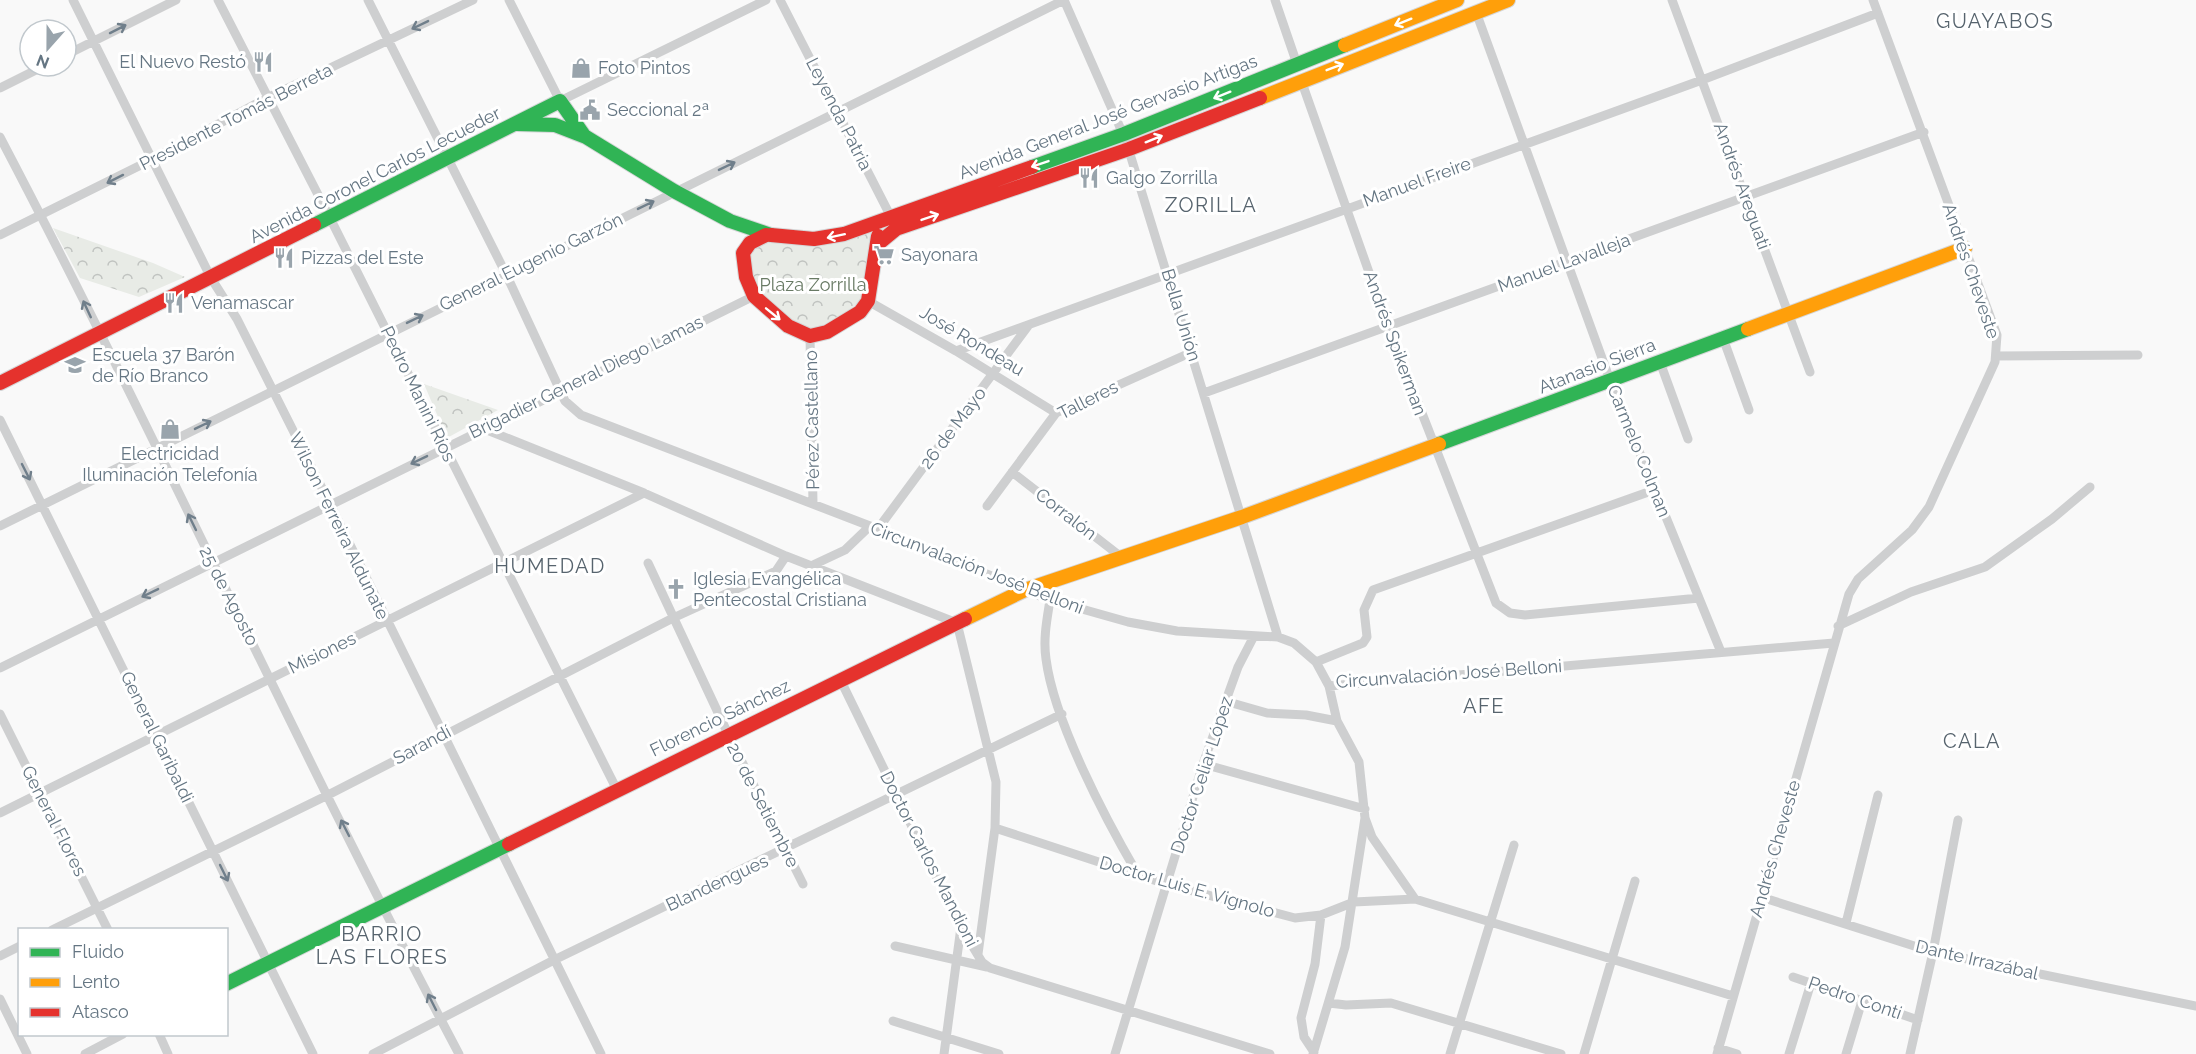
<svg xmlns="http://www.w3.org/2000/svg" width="2196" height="1054" font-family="Raleway,sans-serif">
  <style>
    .park { fill: url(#park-crowns) }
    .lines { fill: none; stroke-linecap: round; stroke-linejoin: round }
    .fast-casing { stroke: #d5d6d7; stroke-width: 16 }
    .slow-casing { stroke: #d5d6d7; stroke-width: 16 }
    .jam-casing { stroke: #d5d6d7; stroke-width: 16 }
    .street { stroke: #cecfd0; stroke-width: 9 }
    .fast { stroke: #30b455; stroke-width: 14 }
    .slow { stroke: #ff9f0a; stroke-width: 14 }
    .jam { stroke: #e5322d; stroke-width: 14 }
    .oneway { stroke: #fff }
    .oneway2 { stroke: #707f8b }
    .labels { text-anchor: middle; stroke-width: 6; stroke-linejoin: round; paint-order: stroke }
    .poi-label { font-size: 18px; fill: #657683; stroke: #fff; text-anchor: start }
    .street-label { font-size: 18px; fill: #657683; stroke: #fff }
    .park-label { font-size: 18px; fill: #687a64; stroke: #fff }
    .neighbourhood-label { font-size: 20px; letter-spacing: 1.5px; fill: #57646e; stroke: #fff }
  </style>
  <defs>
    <pattern id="park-crowns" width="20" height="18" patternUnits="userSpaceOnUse" patternTransform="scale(1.5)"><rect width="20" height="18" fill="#e8ebe6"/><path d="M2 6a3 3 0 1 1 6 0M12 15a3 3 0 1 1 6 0" fill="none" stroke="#c0c3c0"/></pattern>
  </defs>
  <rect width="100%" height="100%" fill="#f9f9f9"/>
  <path class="park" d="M 53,228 L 153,263 L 185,277 L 139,297 L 80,278 Z
    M 871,231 L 873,233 L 865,295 L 846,314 L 813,330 L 803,329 L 763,298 L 754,285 L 750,256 L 754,246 L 767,240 Z
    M 424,384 L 498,410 L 447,438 Z"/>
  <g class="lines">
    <g class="fast-casing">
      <path id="fast" d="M 517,124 L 555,125 L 586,137 L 674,191 L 730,221 L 771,235
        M 1032,167 L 1124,134 L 1345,45
        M 314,225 L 560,101 L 583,134
        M 1439,444 L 1748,329
        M 226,984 L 509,844"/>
    </g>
    <g class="slow-casing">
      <path id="slow" d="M 1345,45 L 1457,0
        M 1260,98 L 1508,0
        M 1748,329 L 1965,248
        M 965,619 L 1025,590 L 1242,517 L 1439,444"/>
    </g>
    <g class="jam-casing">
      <path id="jam" d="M 766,235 L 750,243 L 743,253 L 746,277 L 754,296 L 788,326 L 810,336 L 827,332 L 860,312 L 868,301 L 878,236
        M 771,235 L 814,239 L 844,234 L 1032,167
        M 879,243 L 896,229 L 1129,149 L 1260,98
        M 0,383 L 314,225
        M 509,844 L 965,619"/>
    </g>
    <path class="street" d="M 73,0 L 211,278 L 237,319 L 330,504 L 601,1054
      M 218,0 L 329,216 L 617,790
      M 368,0 L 506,274 L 565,401 L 581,415 L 870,526 L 1050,600 L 1128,622 L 1177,631 L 1278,637 L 1294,643 L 1316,662 L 1329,686 L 1834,643
      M 509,0 L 560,101 L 766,0
      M 780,0 L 893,221
      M 1064,0 L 1126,141 L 1278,637
      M 1275,0 L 1297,64
      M 1672,0 L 1810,372
      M 1476,12 L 1610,380 L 1721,652
      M 66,55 L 176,0
      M 1301,80 L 1388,326 L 1496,603 L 1510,613 L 1525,615 L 1699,598
      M 0,88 L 44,66
      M 0,137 C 159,440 299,752 459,1054
      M 0,235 L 151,160 L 267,98 L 473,0
      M 868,301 L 956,351 L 1056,413
      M 810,336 L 813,504
      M 1723,338 L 1749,410
      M 956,351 L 1702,80 L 1878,13
      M 1996,356 L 2138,355
      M 1660,362 L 1688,439
      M 1204,393 L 1924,132
      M 0,420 L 313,1054
      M 482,428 L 644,493 L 786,556 L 957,623 L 996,782 L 995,828 L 1166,884 L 1295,918 L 1321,915 L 1354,902 L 1415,899 L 1733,996
      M 1012,472 L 1120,556
      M 987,506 L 1056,413 L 1192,352
      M 0,526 L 1064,0
      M 877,530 L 1028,326
      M 648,563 L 728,734 L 803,884
      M 813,565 L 845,550 L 870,526
      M 1050,600 C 1047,619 1043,639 1046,659 C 1054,721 1105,818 1137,873
      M 1838,626 L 1911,592 L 1985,567 L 2052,519 L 2090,487
      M 1316,662 L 1363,643 L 1367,637 L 1364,610 L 1373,590 L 1654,490
      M 0,668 L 754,296
      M 840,679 L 961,927 L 982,962 L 990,968 L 1270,1054
      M 1329,686 L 1337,721 L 1359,762 L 1365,818 L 1372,837 L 1415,899
      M 1225,701 L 1267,713 L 1306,715 L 1337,721
      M 0,714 L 108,930
      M 1203,764 L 1365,809
      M 0,813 L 644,493
      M 1761,897 L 1933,952 L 2196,1006
      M 1846,923 L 1878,795
      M 52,930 L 328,795 L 673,618 L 776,571 L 786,556
      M 895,946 L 987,967
      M 978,954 L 995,828
      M 0,956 L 20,946
      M 1793,977 L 1918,1020
      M 0,999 L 27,1054
      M 1329,1003 L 1346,1005 L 1391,1003 L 1561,1054
      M 893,1021 L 999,1054
      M 159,1034 L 168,1054
      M 1718,1048 L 1737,1054
      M 1314,1052 L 1304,1037 L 1301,1018 L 1315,964 L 1321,915
      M 85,1054 L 123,1034
      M 373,1054 L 554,960 L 1062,714
      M 944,1054 L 961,927
      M 1115,1054 L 1203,764 L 1238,667 L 1254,636
      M 1313,1054 L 1345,947 L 1365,818
      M 1450,1054 L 1514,845
      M 1584,1054 L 1635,881
      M 1717,1054 L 1849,594 L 1858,579 L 1912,530 L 1929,507 L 1995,362 L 1997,335 L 1873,0
      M 1789,1054 L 1811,983
      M 1846,1054 L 1862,1001
      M 1910,1054 L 1933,952 L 1958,820"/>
    <use href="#fast" class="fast"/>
    <use href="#slow" class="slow"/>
    <use href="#jam" class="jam"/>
  </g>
  <defs><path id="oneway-shaft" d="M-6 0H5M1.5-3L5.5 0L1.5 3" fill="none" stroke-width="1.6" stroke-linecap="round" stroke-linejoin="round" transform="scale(1.5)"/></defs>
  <g class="oneway">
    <use href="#oneway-shaft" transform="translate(1403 22) rotate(158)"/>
    <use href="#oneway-shaft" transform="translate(1335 67) rotate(-21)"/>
    <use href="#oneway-shaft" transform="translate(1222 95) rotate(158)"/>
    <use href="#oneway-shaft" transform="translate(1154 139) rotate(-22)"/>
    <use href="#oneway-shaft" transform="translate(1040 164) rotate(161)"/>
    <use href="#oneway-shaft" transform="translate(930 217) rotate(-19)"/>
    <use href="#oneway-shaft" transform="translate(836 236) rotate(168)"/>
    <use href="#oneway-shaft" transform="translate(773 314) rotate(39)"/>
  </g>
  <g class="oneway2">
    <use href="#oneway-shaft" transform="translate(420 25) rotate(154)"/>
    <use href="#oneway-shaft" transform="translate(118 29) rotate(-27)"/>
    <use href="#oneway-shaft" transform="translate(727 166) rotate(-26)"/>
    <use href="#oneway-shaft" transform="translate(115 179) rotate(153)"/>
    <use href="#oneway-shaft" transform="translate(646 205) rotate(-26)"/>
    <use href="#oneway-shaft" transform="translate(87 309) rotate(-115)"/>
    <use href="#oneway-shaft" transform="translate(415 319) rotate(-26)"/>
    <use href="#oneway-shaft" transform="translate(203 425) rotate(-26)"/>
    <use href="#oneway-shaft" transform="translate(419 460) rotate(154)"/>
    <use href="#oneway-shaft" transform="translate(26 472) rotate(63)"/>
    <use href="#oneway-shaft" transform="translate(192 522) rotate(-116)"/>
    <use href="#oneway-shaft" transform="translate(150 593) rotate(154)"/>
    <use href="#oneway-shaft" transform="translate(345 828) rotate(-117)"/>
    <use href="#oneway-shaft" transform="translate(224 873) rotate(64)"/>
    <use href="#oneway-shaft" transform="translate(432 1002) rotate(-117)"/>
  </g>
  <defs>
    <g id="restaurant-bare" transform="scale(1.62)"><path d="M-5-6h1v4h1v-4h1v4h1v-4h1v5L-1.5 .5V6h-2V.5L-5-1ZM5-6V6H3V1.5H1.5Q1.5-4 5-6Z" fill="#99a4ac" stroke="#fff" stroke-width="2.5" paint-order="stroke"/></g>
    <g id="shop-bare" transform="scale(1.62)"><path d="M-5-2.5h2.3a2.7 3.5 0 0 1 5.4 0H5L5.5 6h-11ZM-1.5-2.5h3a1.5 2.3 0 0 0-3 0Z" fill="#99a4ac" stroke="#fff" stroke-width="2.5" paint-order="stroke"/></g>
    <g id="civic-bare" transform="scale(1.62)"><path d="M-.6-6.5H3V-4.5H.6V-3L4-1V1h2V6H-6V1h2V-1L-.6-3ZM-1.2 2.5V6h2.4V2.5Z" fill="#99a4ac" stroke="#fff" stroke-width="2.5" paint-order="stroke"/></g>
    <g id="supermarket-bare" transform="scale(1.62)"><path d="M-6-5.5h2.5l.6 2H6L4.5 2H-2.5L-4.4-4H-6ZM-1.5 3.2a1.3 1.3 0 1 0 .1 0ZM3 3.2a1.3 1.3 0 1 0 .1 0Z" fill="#99a4ac" stroke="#fff" stroke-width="2.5" paint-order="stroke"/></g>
    <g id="school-bare" transform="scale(1.62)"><path d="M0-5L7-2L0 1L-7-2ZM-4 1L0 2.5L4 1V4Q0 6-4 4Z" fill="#99a4ac" stroke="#fff" stroke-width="2.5" paint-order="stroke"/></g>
    <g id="church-bare" transform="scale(1.62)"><path d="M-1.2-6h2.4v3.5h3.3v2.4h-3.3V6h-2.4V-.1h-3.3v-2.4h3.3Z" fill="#99a4ac" stroke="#fff" stroke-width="2.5" paint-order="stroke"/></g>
  </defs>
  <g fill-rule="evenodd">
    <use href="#restaurant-bare" x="263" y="62"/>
    <use href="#shop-bare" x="581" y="68"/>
    <use href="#civic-bare" x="590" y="110"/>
    <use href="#restaurant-bare" x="1089" y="178"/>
    <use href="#supermarket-bare" x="884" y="255"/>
    <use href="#restaurant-bare" x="284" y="258"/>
    <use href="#restaurant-bare" x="174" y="303"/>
    <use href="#school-bare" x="75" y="365"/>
    <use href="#shop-bare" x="170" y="429"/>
    <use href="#church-bare" x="676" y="589"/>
  </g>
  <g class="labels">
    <g class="poi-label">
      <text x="246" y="68" text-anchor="end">El Nuevo Restó</text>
      <text x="598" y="74">Foto Pintos</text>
      <text x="607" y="116">Seccional 2ª</text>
      <text x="1106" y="184">Galgo Zorrilla</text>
      <text x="901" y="261">Sayonara</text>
      <text x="301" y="264">Pizzas del Este</text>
      <text x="191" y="309">Venamascar</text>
      <text x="92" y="361">Escuela 37 Barón<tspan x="92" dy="21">de Río Branco</tspan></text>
      <text x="170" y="460" text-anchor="middle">Electricidad<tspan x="170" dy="21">Iluminación Telefonía</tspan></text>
      <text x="693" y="585">Iglesia Evangélica<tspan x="693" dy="21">Pentecostal Cristiana</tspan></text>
    </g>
    <g class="street-label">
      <text transform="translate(839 114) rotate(63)" y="6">Leyenda Patria</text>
      <text transform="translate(236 117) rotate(-27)" y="6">Presidente Tomás Berreta</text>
      <text transform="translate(1108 117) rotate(-21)" y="6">Avenida General José Gervasio Artigas</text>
      <text transform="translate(375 175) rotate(-27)" y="6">Avenida Coronel Carlos Lecueder</text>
      <text transform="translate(1417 182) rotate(-20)" y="6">Manuel Freire</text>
      <text transform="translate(1742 186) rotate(70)" y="6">Andrés Areguati</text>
      <text transform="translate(531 262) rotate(-26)" y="6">General Eugenio Garzón</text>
      <text transform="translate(1564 263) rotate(-20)" y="6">Manuel Lavalleja</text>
      <text transform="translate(1971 271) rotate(71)" y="6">Andrés Cheveste</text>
      <text transform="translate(1181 315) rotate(73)" y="6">Bella Unión</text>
      <text transform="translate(972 341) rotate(31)" y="6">José Rondeau</text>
      <text transform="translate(1395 343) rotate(70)" y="6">Andrés Spikerman</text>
      <text transform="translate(1597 366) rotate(-21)" y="6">Atanasio Sierra</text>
      <text transform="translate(586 377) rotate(-26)" y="6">Brigadier General Diego Lamas</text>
      <text transform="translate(418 394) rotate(64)" y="6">Pedro Manini Ríos</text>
      <text transform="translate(1088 400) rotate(-27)" y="6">Talleres</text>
      <text transform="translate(812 420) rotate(-91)" y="6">Pérez Castellano</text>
      <text transform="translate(953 428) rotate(-53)" y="6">26 de Mayo</text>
      <text transform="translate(1639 451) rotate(68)" y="6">Carmelo Colman</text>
      <text transform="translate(1066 514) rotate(38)" y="6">Corralón</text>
      <text transform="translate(339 526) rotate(64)" y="6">Wilson Ferreira Aldunate</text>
      <text transform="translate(977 568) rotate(21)" y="6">Circunvalación José Belloni</text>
      <text transform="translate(229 596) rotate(63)" y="6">25 de Agosto</text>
      <text transform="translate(322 653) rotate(-26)" y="6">Misiones</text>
      <text transform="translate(1449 674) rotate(-4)" y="6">Circunvalación José Belloni</text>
      <text transform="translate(720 718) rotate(-26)" y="6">Florencio Sánchez</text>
      <text transform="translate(157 737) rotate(64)" y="6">General Garibaldi</text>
      <text transform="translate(422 745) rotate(-28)" y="6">Sarandí</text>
      <text transform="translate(1202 775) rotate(-72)" y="6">Doctor Celiar López</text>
      <text transform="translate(763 805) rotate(63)" y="6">20 de Setiembre</text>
      <text transform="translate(54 821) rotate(63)" y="6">General Flores</text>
      <text transform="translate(1775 849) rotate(-74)" y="6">Andrés Cheveste</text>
      <text transform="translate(929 859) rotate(63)" y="6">Doctor Carlos Mandioni</text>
      <text transform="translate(717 883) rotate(-25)" y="6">Blandengues</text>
      <text transform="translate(1187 887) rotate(16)" y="6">Doctor Luis E. Vignolo</text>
      <text transform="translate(1977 960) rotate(13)" y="6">Dante Irrazábal</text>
      <text transform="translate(1855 998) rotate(19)" y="6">Pedro Conti</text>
    </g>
    <g class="park-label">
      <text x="813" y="291">Plaza Zorrilla</text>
    </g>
    <g class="neighbourhood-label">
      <text x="1995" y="28">GUAYABOS</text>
      <text x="1211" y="212">ZORILLA</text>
      <text x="550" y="573">HUMEDAD</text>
      <text x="1484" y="713">AFE</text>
      <text x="1972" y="748">CALA</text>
      <text x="382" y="941">BARRIO<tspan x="382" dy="23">LAS FLORES</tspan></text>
    </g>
  </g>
  <rect x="18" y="928" width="210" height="108" fill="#ffffff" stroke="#c1c8cd" stroke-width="1.5"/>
  <rect x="30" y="948" width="30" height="9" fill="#30b455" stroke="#c1c8cd" stroke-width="1.5"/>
  <text x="72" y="958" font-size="18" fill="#657683">Fluido</text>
  <rect x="30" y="978" width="30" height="9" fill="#ff9f0a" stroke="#c1c8cd" stroke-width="1.5"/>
  <text x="72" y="988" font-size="18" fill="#657683">Lento</text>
  <rect x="30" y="1008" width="30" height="9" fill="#e5322d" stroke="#c1c8cd" stroke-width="1.5"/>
  <text x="72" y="1018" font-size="18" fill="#657683">Atasco</text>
  <g transform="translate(48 48) rotate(201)"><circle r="28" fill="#ffffff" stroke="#c1c8cd" stroke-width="1.5"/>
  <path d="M0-4.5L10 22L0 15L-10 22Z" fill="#99a4ac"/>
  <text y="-9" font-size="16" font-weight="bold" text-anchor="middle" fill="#657683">N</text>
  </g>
</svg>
